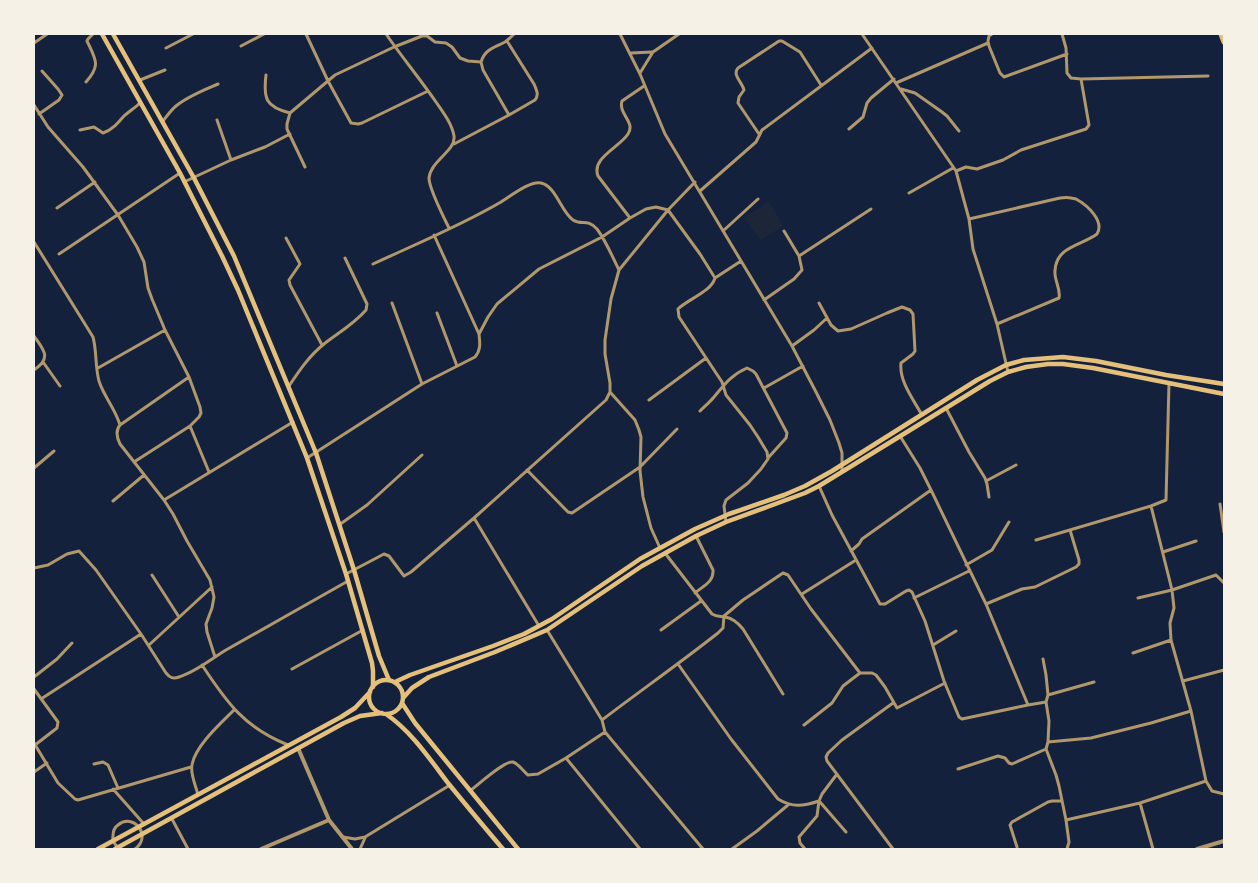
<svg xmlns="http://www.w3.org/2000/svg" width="1258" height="883" font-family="'Work Sans',sans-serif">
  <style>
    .green { fill: #1d2539 }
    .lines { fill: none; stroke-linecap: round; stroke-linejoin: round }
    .minor { stroke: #b1986c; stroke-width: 3 }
    .tertiary { stroke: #b1986c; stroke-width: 4 }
    .secondary { stroke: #e5c07b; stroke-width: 4.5 }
    .primary { stroke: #e5c07b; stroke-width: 4.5 }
    .trunk { stroke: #e5c07b; stroke-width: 5 }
  </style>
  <rect width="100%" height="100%" fill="#14213d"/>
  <path class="green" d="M 769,201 L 783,226 L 761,240 L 744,218 Z"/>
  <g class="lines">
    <path class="minor" d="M 306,34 L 328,81 L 351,123 L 358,124 L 362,123 L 428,91
      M 386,34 C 402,57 420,79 436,102 C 443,112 452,124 454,136 C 456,151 431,160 429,178 C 429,188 444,218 449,228
      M 620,34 L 640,74 L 665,134 L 792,346 L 816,392 L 830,420 L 839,443 L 842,453 L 842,472
      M 862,34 L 956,171 L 969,219 L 973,249 L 997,324 L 1008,372
      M 992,34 L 989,36 L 988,41 L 989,46 L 1000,73 L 1004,77 L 1067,54
      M 1062,34 L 1066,48 L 1067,73 L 1071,78 L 1081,79 L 1208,76
      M 34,43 L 47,34
      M 241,46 L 264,34
      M 166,48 L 193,34
      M 631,53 L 652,52
      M 640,73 L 653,52 L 679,34
      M 266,75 C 263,99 266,107 290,113
      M 140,80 L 165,70
      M 86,82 C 101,65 96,60 87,41 L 88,39 L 93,34
      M 896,83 L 988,43
      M 901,89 L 915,93 L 942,112 L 947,116 L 959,131
      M 34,105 L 48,127 L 83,167 L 118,215 L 137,247 L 144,262 L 148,288 L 152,299 L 165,330 L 189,377 L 200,407 L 201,413 L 199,417 L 190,426 L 134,462
      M 39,114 L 59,100 L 62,95 L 58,89 L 42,71
      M 509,115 L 483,70 L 481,62 C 485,49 494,48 505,42 C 508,40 511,37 514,34
      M 217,120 L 231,160
      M 163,121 C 167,116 171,110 176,106 C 188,96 204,90 218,84
      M 849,129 L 863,117 L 867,103 L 871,98 L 894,79
      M 80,130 L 94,127 L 103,133 C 112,130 117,124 123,117 C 128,112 135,108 140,103
      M 759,134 L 738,103 L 739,97 L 744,90 C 742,82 732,75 738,68 L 779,41 L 782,41 L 800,52 L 821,85
      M 454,144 L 509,115 L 535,100 C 539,95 537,91 534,84 L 507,41
      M 305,167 L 287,129 L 287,124 L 290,113 L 335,75 L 394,47 L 422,36 L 427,36 L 435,42 L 446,43 L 452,47 L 460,58 L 468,61 L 481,62
      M 956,171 L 966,167 L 977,169 L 1003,160 L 1021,150 L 1086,129 L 1089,125 L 1081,79
      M 184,182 L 231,160 L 265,147 L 290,134
      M 700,191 L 756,142 L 762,130 L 872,48
      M 909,193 L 953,168
      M 57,208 L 95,182
      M 630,218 L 598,176 C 591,158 620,147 628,134 C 636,122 618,114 622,101 L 644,86
      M 969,219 L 1060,198 C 1065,197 1070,197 1076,199 C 1087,205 1105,221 1097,234 C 1081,246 1056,246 1055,271 C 1054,280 1061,289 1059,298 L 997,324
      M 723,231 L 758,199
      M 286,238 L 300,264 L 289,280 L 290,285 L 322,345
      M 34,242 L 93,337 C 97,352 95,367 99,381 C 104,397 115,408 120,425
      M 59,254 L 180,173
      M 799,256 L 871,209
      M 373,264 C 416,244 460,226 501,202 C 511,196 529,181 541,183 C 556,186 561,212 573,220 C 582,226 587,218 597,229 C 606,241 612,256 619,270
      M 715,278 C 711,292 688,299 678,309 L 679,317 L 722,382 L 726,395 L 750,425 L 758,437 L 767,452 L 768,459 L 761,469 L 748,483 L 726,500 L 724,506 L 726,522
      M 764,300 L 794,279 L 802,270 L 799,256 L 784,231
      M 819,303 L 831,325 L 838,331 L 851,329 L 887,313 L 902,307 L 910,310 L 913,314 L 915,351 L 913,354 L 901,363 C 899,381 913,399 922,415
      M 437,313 L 457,366
      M 479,334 L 488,317 L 497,304 L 539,269 L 602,237 L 630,218 L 646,209 L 656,207 L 668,210 L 700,254 L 715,278 L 741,261
      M 34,336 C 44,350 52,358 34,370
      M 792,346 L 814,330 L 827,318
      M 43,362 L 60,386
      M 98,368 L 165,330
      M 189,377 L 120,425 C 115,431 117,438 120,444 L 164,500 L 173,514 L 187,541 L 210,580 L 214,597 L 212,608 L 206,624 L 207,632 L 215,657
      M 422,384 L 475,357 C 481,350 480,343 479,334 L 434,235
      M 289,386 C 299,371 309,356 324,344 C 338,333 354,324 366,310 L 367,304 L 345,258
      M 764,388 L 803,366
      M 610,392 L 635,420 L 639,430 L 641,437 L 640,471 L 643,497 L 651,528 L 660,548
      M 649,400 L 706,358
      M 946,408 L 969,452 L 985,478 L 987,484 L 989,497
      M 700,411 C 704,407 710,402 714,397 C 724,385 731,375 747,368 L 753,371 L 756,374 L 787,433 L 786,438 L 768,458
      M 190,426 L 209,472
      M 900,436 L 920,468 L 931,490 L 986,604 L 1028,705
      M 307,458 L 422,384 L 392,303
      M 34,468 L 54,451
      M 527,470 L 568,512 L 572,513 L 640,467 L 677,429
      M 986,481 L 1016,465
      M 819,486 L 832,515 L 880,604 L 885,604 L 906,591 L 909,590 L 912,592 L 925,621 L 944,681 L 959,717 L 962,719 L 1028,705 L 1046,702
      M 164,500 L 293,422
      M 113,501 L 144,475
      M 1220,504 L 1224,532
      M 1151,506 L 1172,590 L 1174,608 L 1170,623 L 1171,640 L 1191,711 L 1206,781
      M 474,518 L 539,626
      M 339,525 L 367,505 L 422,455
      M 1036,540 L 1151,506 L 1166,500 L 1169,383
      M 851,551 L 859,544 L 862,539 L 931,490
      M 1163,552 L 1196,541
      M 665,553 L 712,614 C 717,617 720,616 725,617 C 732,618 739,624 743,629 L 783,694
      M 966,565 L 992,550 L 1009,522
      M 34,568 L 48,565 L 67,554 L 79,551 L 96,570 L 141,634 L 166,673 C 170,678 173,679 179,677 C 196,672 211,659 226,650 C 267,627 307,604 348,581
      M 346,574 L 384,554 L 389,556 L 404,576 L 411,572 L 474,518 L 606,400 L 610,392 L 610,383 L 605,354 L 605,340 L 611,299 L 619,270 L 668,210 L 695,182
      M 152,575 L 179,617
      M 695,593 C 703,586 714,582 713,570 L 696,536
      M 802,594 L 856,560
      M 914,598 L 969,571
      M 1138,598 L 1172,590 L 1216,575 L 1224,583
      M 986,604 L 1022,589 L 1035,587 L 1076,567 L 1079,564 L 1079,560 L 1070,530
      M 547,630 L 602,720 L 605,732 L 703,849
      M 661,630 L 701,601
      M 149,645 L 212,587
      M 933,645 L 956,631
      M 1133,653 L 1171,640
      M 1043,659 L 1046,675 L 1048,695
      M 678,664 L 731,739 L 778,799 C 792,808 804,806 819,801
      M 202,665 C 227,703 245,728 288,745
      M 292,669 L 363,630
      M 34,677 L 57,659 L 72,643
      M 1183,681 L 1224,670
      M 34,689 L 58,722 L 57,728 L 35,745
      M 41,699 L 141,634
      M 602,720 C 640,691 680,663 718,633 L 723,628 L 724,616 L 743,600 L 783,573 L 788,575 L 811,609 L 860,673
      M 804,725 L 832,703 L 843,686 L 860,673 L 872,673 L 876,675 L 885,687 L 897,708 L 945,683
      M 1048,742 L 1091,738 L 1151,723 L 1191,711
      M 34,743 L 58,783 L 75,799 L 78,800 L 191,767
      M 566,758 L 640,849
      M 94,764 L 103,762 L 108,765 L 118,788
      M 958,769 L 998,756 L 1005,758 L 1009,763 L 1012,764 L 1046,749
      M 34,772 L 47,763
      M 113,789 L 144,824
      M 471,790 C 478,785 505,760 513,762 C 519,764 524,772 528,775 L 538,774 L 566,758 L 605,732
      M 198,795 C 196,786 190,774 192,765 C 195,746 221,723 234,710
      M 820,802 L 846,832
      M 1140,803 L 1153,849
      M 172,819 L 188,849
      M 1066,820 L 1140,803 L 1206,781 L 1212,791 L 1224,794
      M 343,837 L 355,839 L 365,837 L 450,785
      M 1017,847 L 1010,825 L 1012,822 L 1048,802 L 1052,801 L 1062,801
      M 120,849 C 116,846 112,841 113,836 C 113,831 115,827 118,825 C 133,812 153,836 135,849
      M 360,849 L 365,838
      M 732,849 L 757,831 L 788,805
      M 805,849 L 800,843 L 799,837 L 817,816 L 819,801 L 822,794 L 837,774
      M 893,849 L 827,761 L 826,757 L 828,753 L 842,740 L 893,703
      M 1067,849 L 1069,842 L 1066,820 L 1059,786 L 1056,775 L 1046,749 L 1048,742 L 1049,721 L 1046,702 L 1048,695 L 1094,682"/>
    <path class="tertiary" d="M 298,748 L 329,820 L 352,849
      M 261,849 L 329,820
      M 1197,849 L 1224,841"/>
    <path class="secondary" d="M 102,34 L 180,173 L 222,256 L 238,290 L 307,458 L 346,574 L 372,663 L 373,671 L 373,687
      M 113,34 L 194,178 L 234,256 L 316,453 L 354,570 L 379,656 L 389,680"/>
    <path class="primary" d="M369 697a17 17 0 1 1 34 0a17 17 0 1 1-34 0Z
      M 395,682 L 410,675 L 493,646 L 524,634 L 552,619 L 640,559 L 695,529 L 729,514 L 784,495 L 805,486 L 832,471 L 977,380 L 1006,365 L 1024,360 L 1063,357 L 1096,361 L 1166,375 L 1224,384
      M 403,698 L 412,688 L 429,677 L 495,652 L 547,630 L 642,566 L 696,536 L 726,522 L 805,493 L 819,486 L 990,381 L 1008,372 L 1026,367 L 1048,364 L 1063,364 L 1093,368 L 1224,394
      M 402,703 L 415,723 L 518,849
      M 386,714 C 412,732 429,758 448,783 C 466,805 484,827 503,849
      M 98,849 L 341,717 L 355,708 L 370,692
      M 115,849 L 344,723 L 360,716 L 382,713"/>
    <path class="trunk" d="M 1221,34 L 1224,42"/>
  </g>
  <rect width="1258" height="883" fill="none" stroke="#f6f1e7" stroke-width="70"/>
</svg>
